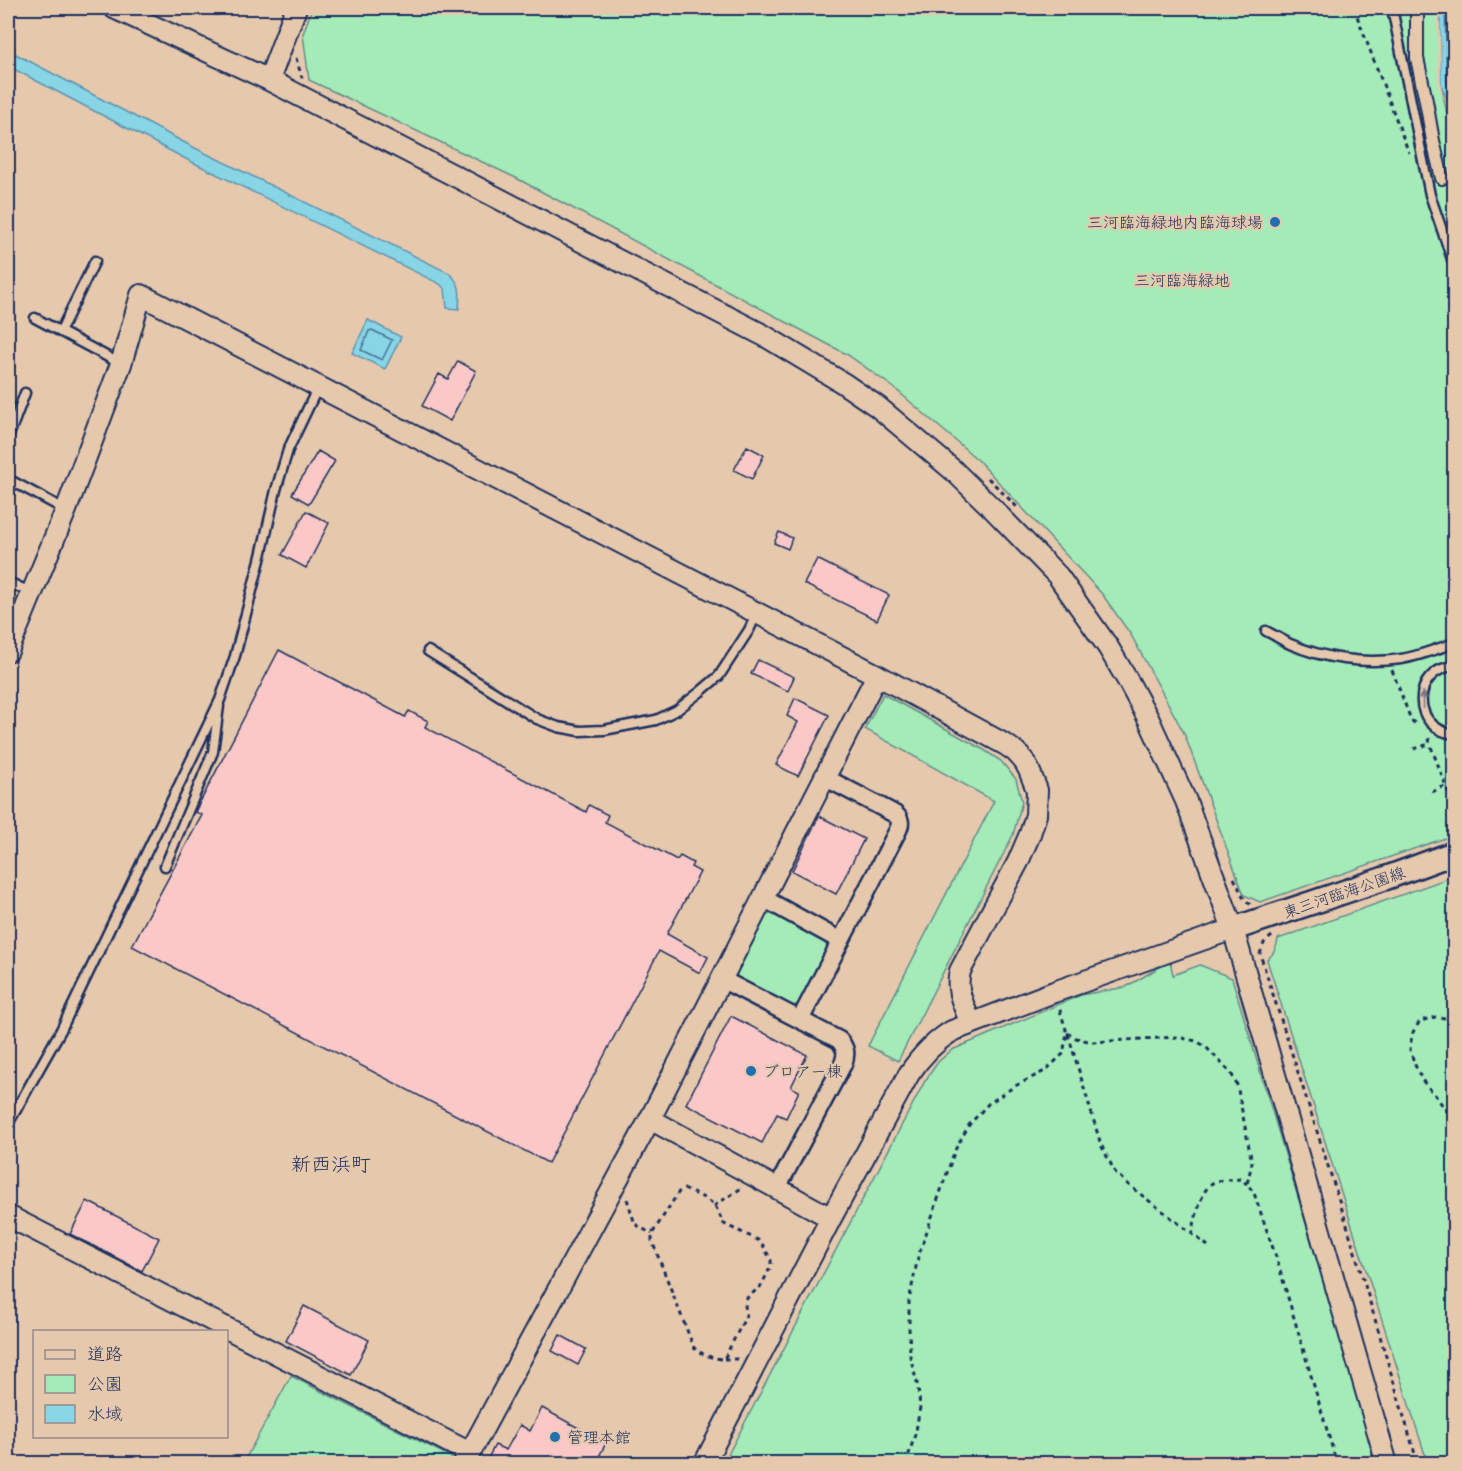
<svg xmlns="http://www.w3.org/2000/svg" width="1462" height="1471" font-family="Delius,'Klee One',sans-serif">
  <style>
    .green { fill: #a4ebb8; stroke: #608d8b; stroke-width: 1.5 }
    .water { fill: #88d5e6; stroke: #5c93b0; stroke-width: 1.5 }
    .pier { fill: #e6c9ad }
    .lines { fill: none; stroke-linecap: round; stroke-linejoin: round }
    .shore { stroke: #477194; stroke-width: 1.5 }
    .building { fill: #f9c8c7; stroke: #1b2f5e; stroke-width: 1.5 }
    .service-casing { stroke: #1b2f5e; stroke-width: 13 }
    .pedestrian-casing { stroke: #1b2f5e; stroke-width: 16 }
    .minor-casing { stroke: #1b2f5e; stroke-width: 21 }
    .tertiary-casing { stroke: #1b2f5e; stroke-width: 24 }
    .secondary-casing { stroke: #1b2f5e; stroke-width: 27 }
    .path { stroke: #1b2f5e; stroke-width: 3; stroke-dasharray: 4.5 4.5; stroke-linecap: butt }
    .service { stroke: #e6c9ad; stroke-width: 8 }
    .pedestrian { stroke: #e6c9ad; stroke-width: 12 }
    .minor { stroke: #e6c9ad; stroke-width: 16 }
    .tertiary { stroke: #e6c9ad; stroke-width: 20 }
    .secondary { stroke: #e6c9ad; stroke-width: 22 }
    .oneway { fill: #767482 }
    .poi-dot { fill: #1f6fb2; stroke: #e6c9ad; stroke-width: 2 }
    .labels { text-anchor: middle; stroke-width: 4.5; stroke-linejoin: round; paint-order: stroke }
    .poi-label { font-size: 16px; fill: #1b2f5e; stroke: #e6c9ad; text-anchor: start }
    .park-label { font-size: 16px; fill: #223862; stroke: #e6c9ad }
    .street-label { font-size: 16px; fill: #1b2f5e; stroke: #e6c9ad }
    .quarter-label { font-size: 20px; fill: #1b2f5e; stroke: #e6c9ad }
  </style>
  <rect width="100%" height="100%" fill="#e6c9ad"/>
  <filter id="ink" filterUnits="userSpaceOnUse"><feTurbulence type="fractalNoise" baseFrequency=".0167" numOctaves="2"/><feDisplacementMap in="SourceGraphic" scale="12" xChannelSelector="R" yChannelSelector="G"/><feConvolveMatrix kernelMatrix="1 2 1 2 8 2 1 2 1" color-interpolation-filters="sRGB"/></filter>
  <g filter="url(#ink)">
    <path class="green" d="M 312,8 L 1440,8 L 1441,85 L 1454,148 L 1454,835 L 1260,902 L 1244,895 L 1184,733 L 1131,635 L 1102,594 L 978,460 L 893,387 L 848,355 L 516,178 L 309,80 L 303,34 Z
      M 883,694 L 984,750 L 1001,761 L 1009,771 L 1016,779 L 1022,802 L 1013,835 L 898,1061 L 868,1046 L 994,801 L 865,729 Z
      M 1454,876 L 1454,1463 L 1428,1464 L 1267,960 C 1274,954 1277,948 1278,939 Z
      M 774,912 L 825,938 L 827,950 L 800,1003 L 789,1008 L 738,981 L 736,970 L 763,917 Z
      M 1170,961 L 1173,975 L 1200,965 L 1232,978 L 1378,1463 L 723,1464 L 925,1081 L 938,1062 L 952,1050 L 1081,995 L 1126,987 Z
      M 291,1376 L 451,1457 L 452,1463 L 243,1463 Z"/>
    <path class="water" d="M 1440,8 L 1454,8 L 1454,123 L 1451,108 L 1441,85 Z
      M 8,50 L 191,146 L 449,273 C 462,285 460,292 459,309 L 447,308 L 445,289 L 440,284 L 186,159 L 8,66 Z
      M 368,320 L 401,337 L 385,369 L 352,353 Z"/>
    <path class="pier" d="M 1437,8 L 1440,8 L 1441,85 L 1444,100 L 1438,85 Z"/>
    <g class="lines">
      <path class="shore" d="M 1445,8 L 1447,83 L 1454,101
        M 1453,8 L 1454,82
        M 372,330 L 392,340 L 382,360 L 361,350 L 369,331 Z"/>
    </g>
    <path class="building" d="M 458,361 L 476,371 L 450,421 L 422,406 L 439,374 L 448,379 Z
      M 747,446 L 764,455 L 752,479 L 734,470 Z
      M 318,451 L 335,461 L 309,504 L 292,494 Z
      M 306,511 L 329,523 L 306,568 L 282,555 Z
      M 779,532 L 792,538 L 788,549 L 774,543 Z
      M 817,559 L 889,595 L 877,620 L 804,584 Z
      M 279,650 L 405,717 L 409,711 L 428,721 L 425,727 L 586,812 L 589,805 L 608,815 L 605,822 L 677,860 L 680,856 L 693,863 L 691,867 L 700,872 L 667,934 L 708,957 L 700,973 L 659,951 L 548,1163 L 132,946 L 202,815 L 195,812 Z
      M 758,660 L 794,677 L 788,691 L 751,674 Z
      M 795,698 L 829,715 L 798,776 L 776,765 L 798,722 L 787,716 Z
      M 819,816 L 864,839 L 836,894 L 792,871 Z
      M 731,1016 L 807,1055 L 791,1087 L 799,1091 L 786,1118 L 777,1114 L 762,1143 L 686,1104 Z
      M 87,1201 L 159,1238 L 142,1271 L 70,1234 Z
      M 304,1306 L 369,1340 L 351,1375 L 286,1341 Z
      M 560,1335 L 586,1349 L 578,1365 L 552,1351 Z
      M 542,1408 L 606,1443 L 595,1464 L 485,1464 L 495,1445 L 506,1450 L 520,1425 L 530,1431 Z"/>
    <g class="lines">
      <g class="service-casing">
        <path id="service" d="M 213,8 L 216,9 L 219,8
          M 1392,8 L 1430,195 L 1454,265
          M 35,318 L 121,364
          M 60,332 L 95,261
          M 8,438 L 25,393
          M 8,479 L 66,510
          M 8,582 L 32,593
          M 1266,631 C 1274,635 1282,640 1290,644 C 1324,659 1364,664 1401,659 C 1419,656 1437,649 1454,643
          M 428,651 L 537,719 L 558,727 L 580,731 L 604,730 L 656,720 L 677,710 L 700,692 L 719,676 L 749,630 L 757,613
          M 1454,666 C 1411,670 1411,729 1454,734
          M 165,866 L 213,752 L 219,706
          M 8,1124 L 61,1030 L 220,700 L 235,656 L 261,556 L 276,490 L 288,450 L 318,387"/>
      </g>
      <g class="pedestrian-casing">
        <path id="pedestrian" d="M 1417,8 L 1417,58 L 1426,101 L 1433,141 L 1442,178"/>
      </g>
      <g class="minor-casing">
        <path id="minor" d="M 763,898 L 841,941
          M 721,979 L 839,1040 C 846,1048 847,1054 843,1064 L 777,1188
          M 800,1020 L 897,832 C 902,823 901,817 891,812 L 824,777"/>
      </g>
      <g class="tertiary-casing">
        <path id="tertiary" d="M 114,8 L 269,80 L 765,336 L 843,383 L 878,407 L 954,471 L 992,508 L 1058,576 L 1108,647 L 1128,681 L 1149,720 L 1186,801 L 1233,929 L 1387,1464
          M 269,80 L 296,8
          M 8,651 L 66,510 L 121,364 L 141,295 L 877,675 L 1006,745 L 1016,752 L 1024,761 L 1029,770 L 1037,790 L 1036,815 L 1030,834 L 1018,862 L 960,971 C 955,991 964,1005 971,1024
          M 650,1119 L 831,1218
          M 8,1216 L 470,1453
          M 464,1464 L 650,1119 L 877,675
          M 704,1464 L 831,1218 L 909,1074 C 921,1056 934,1042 952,1031 L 1054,992 L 1233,929"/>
      </g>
      <g class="secondary-casing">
        <path id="secondary" d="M 1233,929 L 1386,878 L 1454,853"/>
      </g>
      <path class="path" d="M 1354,8 L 1409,153
        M 296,58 L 302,78
        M 988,478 L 1017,507
        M 1392,670 L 1411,720 L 1418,726
        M 1429,738 L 1430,744 L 1454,807
        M 1414,749 L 1429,744
        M 1432,792 L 1445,786
        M 1234,878 L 1244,899 L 1251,905
        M 1272,936 L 1264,943 L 1260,954 L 1347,1225 L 1418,1464
        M 1454,1019 L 1435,1017 L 1420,1021 L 1413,1032 L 1411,1041 L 1410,1050 L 1415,1065 L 1422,1080 L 1435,1095 L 1454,1121
        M 1067,1033 L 1076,1038 L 1092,1042 L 1177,1037 L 1196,1041 L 1205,1046 L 1231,1073 L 1237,1085 L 1252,1163 L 1247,1184 L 1254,1193 L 1277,1260 L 1337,1464
        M 1068,1034 L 1101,1145 L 1115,1172 L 1126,1183 L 1208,1246
        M 684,1189 C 694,1194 708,1198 715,1206 C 719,1212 720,1218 724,1224 L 760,1241 L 764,1247 L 771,1260 L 771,1266 L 761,1286 L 747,1298 L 745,1304 L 746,1316 L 724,1359 C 714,1359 702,1355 694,1348 L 652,1241 L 652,1234 L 680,1190 Z
        M 627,1199 L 635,1224 L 652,1234
        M 714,1206 L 743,1187
        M 1192,1235 C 1194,1224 1201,1190 1211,1184 C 1217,1179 1232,1180 1240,1179 L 1247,1184
        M 724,1359 L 740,1359
        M 906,1464 L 916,1431 L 920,1407 L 918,1387 L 910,1356 L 909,1328 L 909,1301 L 918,1257 L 955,1150 L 969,1125 L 988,1104 L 1015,1086 L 1045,1071 L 1063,1054 L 1067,1033 L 1059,1007"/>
      <use href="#service" class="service"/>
      <use href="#pedestrian" class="pedestrian"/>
      <use href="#minor" class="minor"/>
      <use href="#tertiary" class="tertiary"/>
      <use href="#secondary" class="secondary"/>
    </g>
    <defs><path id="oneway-solid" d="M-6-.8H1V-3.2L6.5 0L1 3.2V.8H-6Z" transform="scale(1.5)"/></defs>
    <use class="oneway" href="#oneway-solid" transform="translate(1423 700) rotate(-90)"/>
  </g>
  <g class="poi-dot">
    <circle cx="1275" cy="222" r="6"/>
    <circle cx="751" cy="1071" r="6"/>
    <circle cx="555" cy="1437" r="6"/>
  </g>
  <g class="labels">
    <g class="poi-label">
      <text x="1263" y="228" text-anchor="end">三河臨海緑地内臨海球場</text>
      <text x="763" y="1077">ブロアー棟</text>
      <text x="567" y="1443">管理本館</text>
    </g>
    <g class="park-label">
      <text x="1182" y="286">三河臨海緑地</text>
    </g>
    <g class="street-label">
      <text transform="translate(1344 892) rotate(-19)" y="6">東三河臨海公園線</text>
    </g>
    <g class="quarter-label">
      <text x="331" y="1171">新西浜町</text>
    </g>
  </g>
  <rect width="1462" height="1471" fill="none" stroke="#e6c9ad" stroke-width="30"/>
  <rect x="15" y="15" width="1432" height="1441" fill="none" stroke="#1b2f5e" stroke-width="2" filter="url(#ink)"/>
  <rect x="33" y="1330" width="195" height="108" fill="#e6c9ad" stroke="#958b8d" stroke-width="1.5"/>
  <rect x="45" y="1350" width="30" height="9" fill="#e6c9ad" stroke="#958b8d" stroke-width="1.5"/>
  <text x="87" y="1360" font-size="18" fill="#1b2f5e">道路</text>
  <rect x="45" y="1375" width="30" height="18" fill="#a4ebb8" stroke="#958b8d" stroke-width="1.5"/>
  <text x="87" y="1390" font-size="18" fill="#1b2f5e">公園</text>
  <rect x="45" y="1405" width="30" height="18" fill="#88d5e6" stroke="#958b8d" stroke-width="1.5"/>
  <text x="87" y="1420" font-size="18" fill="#1b2f5e">水域</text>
</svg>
